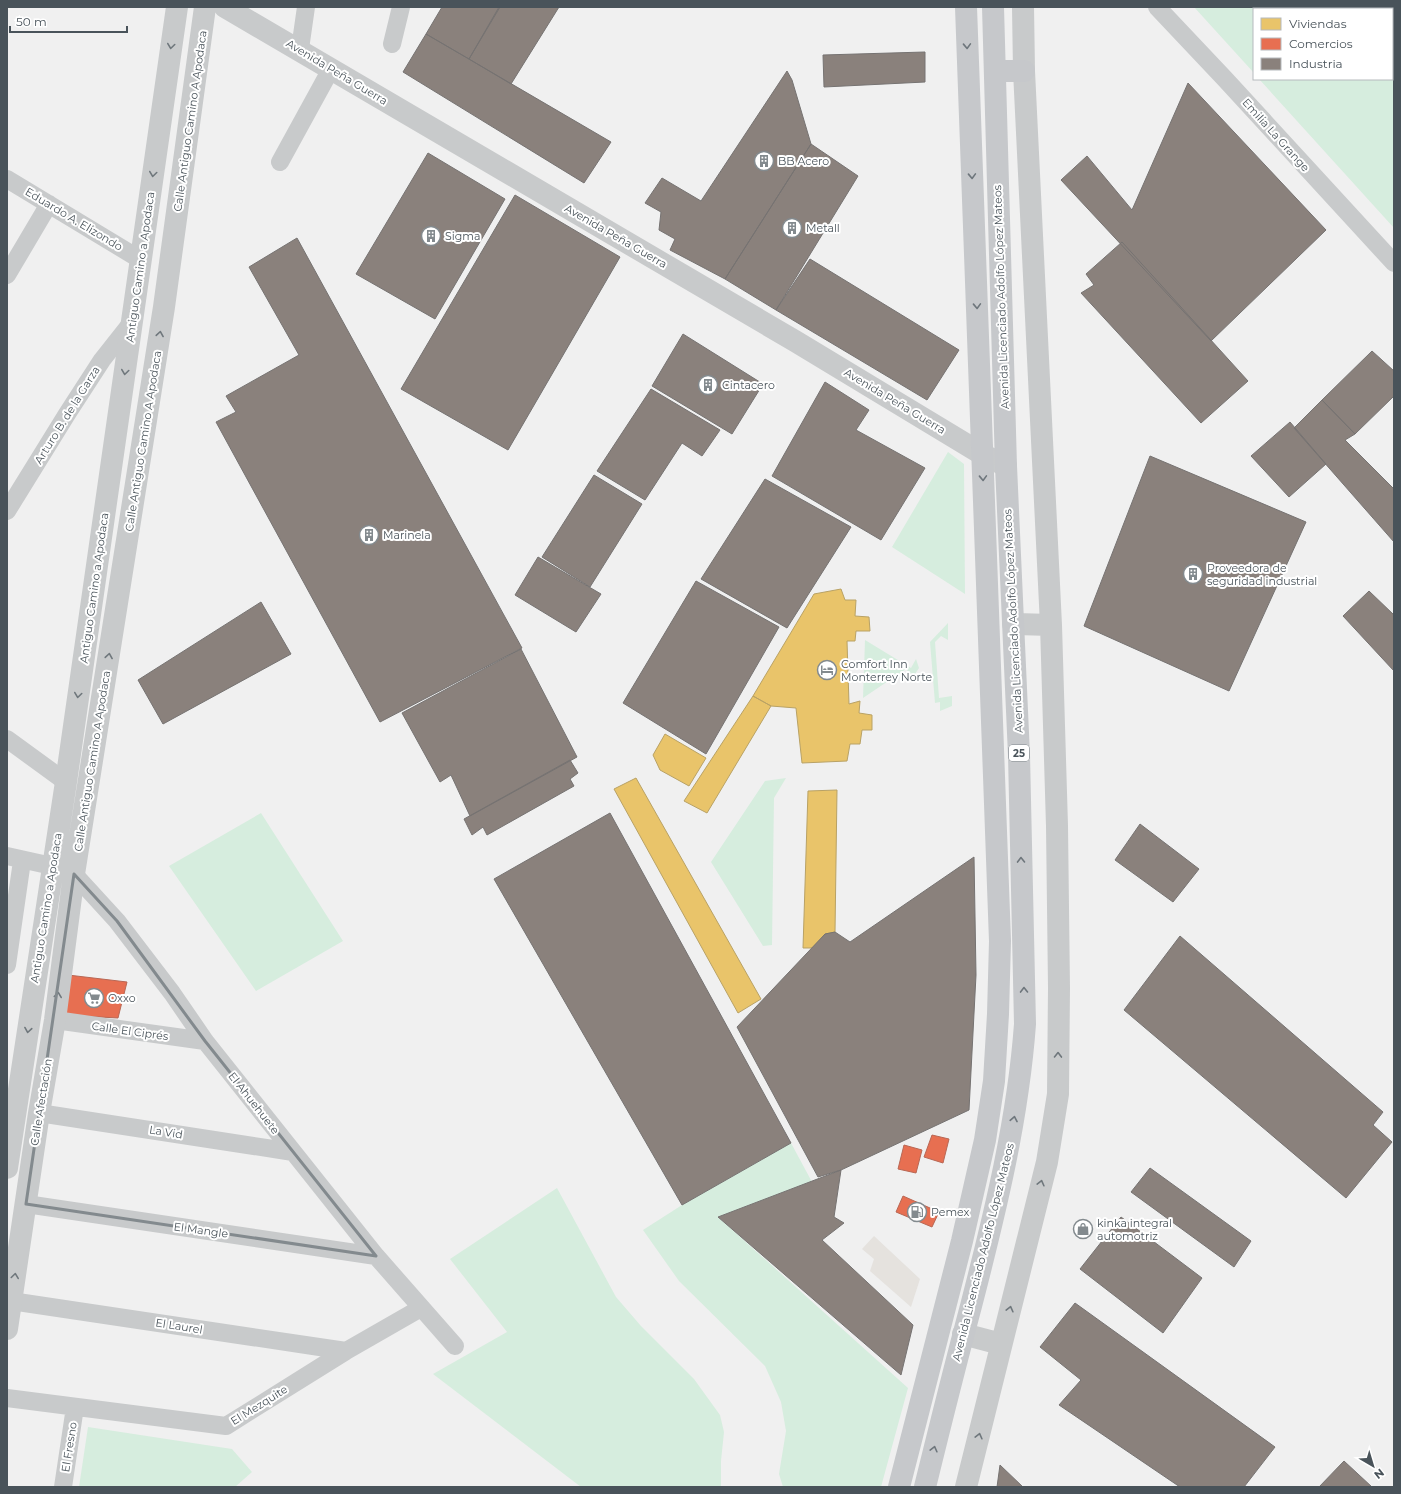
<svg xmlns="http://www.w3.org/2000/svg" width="1401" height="1494" font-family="Montserrat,sans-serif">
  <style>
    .commercial { fill: #e5e2de }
    .green { fill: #d6edde }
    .homes { fill: #e9c46a; stroke: #b9a265 }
    .shops { fill: #e76f51; stroke: #b86754 }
    .industry { fill: #8a817c; stroke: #767372 }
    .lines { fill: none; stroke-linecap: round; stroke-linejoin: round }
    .minor { stroke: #c8cacb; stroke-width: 18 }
    .tertiary { stroke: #c8cacb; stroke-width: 22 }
    .primary { stroke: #c6c8cb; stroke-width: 22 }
    .oneway { stroke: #6f777c }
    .oneway2 { stroke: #6e767c }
    .marked { fill: none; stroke: #838a8e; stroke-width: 3; stroke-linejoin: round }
    .labels { text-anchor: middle; stroke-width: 4; stroke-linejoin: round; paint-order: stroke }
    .shield { fill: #fff; stroke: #80878c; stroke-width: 1 }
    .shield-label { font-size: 10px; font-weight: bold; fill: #49535a }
    .street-label { font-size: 11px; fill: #49535a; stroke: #fff }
    .poi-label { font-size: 11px; fill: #49535a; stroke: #fff; text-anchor: start }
  </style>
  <rect width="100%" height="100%" fill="#f0f0f0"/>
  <path class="commercial" d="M 874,1236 L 920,1279 L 911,1307 L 870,1271 L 874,1259 L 862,1249 Z"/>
  <path class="green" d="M 1194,7 L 1394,7 L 1394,228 L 1259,79 L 1392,79 L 1392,9 L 1254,9 L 1254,73 Z
    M 948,452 L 964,464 L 965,594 L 892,547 Z
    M 948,623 L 948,640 L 941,636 L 935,642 L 939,698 L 952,696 L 952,706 L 940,711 L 940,702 L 935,703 L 930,642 Z
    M 865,640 L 911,668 L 916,659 L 919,668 L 913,677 L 906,669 L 863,698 Z
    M 786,778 L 774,798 L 772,945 L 763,946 L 711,862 L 765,781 Z
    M 261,813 L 343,941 L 256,991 L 169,866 Z
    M 791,1143 L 812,1182 L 718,1217 L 908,1388 L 881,1487 L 783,1487 L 779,1474 L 786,1431 L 781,1402 L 765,1366 L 679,1281 L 643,1230 L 682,1205 Z
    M 557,1188 L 616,1297 L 641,1326 L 694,1379 L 720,1415 L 724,1432 L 721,1461 L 721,1487 L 581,1487 L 433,1374 L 507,1332 L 450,1259 Z
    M 88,1427 L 232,1449 L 252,1472 L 235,1487 L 79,1487 Z"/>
  <path class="homes" d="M 841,589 L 845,600 L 856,600 L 855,616 L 869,617 L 870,631 L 856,631 L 855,641 L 847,641 L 849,704 L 860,701 L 859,713 L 872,715 L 872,730 L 862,730 L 860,744 L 850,744 L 847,761 L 802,763 L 796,708 L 771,706 L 753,696 L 814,594 Z
    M 753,696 L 771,706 L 707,813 L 684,801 Z
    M 665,734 L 706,758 L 689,786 L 660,770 L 653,755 Z
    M 636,778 L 761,999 L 738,1013 L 614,789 Z
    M 837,790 L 835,932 L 825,934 L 815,948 L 803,948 L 808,791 Z"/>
  <path class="shops" d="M 68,975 L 127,982 L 118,1018 L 64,1015 Z
    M 932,1135 L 949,1139 L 943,1163 L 924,1157 Z
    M 904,1145 L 922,1150 L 916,1173 L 898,1169 Z
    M 903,1196 L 939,1212 L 932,1227 L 896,1212 Z"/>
  <path class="industry" d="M 442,7 L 500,7 L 469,59 L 426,34 Z
    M 499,7 L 559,7 L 511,84 L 469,59 Z
    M 426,34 L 611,142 L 584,183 L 403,72 Z
    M 925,52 L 925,82 L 824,87 L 823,55 Z
    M 787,71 L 792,80 L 811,144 L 725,279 L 670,250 L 675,239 L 659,230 L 661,212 L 645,203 L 662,178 L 701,201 Z
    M 1188,83 L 1326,230 L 1211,341 L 1061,180 L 1087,156 L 1132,210 Z
    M 811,144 L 858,176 L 776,310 L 725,279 Z
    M 428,153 L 505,199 L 435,319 L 356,274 Z
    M 515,195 L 620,257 L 508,450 L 401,389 Z
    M 297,238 L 522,648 L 380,722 L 216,422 L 236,412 L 226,396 L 299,355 L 249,267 Z
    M 1122,242 L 1248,381 L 1201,423 L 1081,293 L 1094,285 L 1086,274 Z
    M 810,259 L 959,350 L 927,400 L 776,310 Z
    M 683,334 L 763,384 L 732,434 L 652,386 Z
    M 1372,351 L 1394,371 L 1394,396 L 1355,434 L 1322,400 Z
    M 825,382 L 869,410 L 856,430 L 925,468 L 881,540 L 772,476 Z
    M 651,389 L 720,430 L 702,456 L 682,443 L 645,500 L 597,471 Z
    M 1322,400 L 1355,434 L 1345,440 L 1394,489 L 1394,542 L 1294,428 Z
    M 1290,422 L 1326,464 L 1289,497 L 1251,456 Z
    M 1150,456 L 1306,522 L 1229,691 L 1084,626 Z
    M 594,475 L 642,504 L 590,587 L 542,557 Z
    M 765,479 L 851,527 L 787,628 L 701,579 Z
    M 538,557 L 601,594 L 576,632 L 515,595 Z
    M 696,581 L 779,627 L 706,754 L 623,703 Z
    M 1369,591 L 1394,615 L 1394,671 L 1343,616 Z
    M 261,602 L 291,654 L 163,724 L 138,680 Z
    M 521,649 L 577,757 L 470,816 L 451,775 L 440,782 L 402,713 Z
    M 570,760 L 578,773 L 570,779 L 574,786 L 487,835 L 483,827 L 472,835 L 464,819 Z
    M 610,813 L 791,1143 L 682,1205 L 494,879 Z
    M 1140,824 L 1199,869 L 1173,902 L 1115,860 Z
    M 974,857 L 976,975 L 969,1110 L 841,1170 L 818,1177 L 737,1027 L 825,934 L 835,932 L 850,942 Z
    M 1180,936 L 1383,1112 L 1373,1125 L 1392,1142 L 1346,1198 L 1124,1010 Z
    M 1150,1168 L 1251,1241 L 1234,1267 L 1131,1192 Z
    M 841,1170 L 834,1217 L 844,1223 L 822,1240 L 913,1325 L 901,1375 L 718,1217 Z
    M 1121,1217 L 1202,1278 L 1163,1333 L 1080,1269 Z
    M 1075,1303 L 1275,1447 L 1244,1487 L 1180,1487 L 1059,1405 L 1081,1380 L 1040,1347 Z
    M 1344,1461 L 1372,1487 L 1319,1487 Z
    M 1000,1465 L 1023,1487 L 997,1487 Z"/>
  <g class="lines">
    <path class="minor" d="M 1157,7 L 1225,79 L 1394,263
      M 1344,7 L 1347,9
      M 1381,7 L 1383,9
      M 392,44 L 401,7
      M 300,49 L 306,7
      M 1392,49 L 1394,51
      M 280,162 L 331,69
      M 7,179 L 141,260
      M 7,275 L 49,204
      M 7,511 L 67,414 L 102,360 L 132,322
      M 7,739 L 66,782
      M 7,856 L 52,866 L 74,874 L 117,921 L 172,993 L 205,1041 L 376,1256 L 455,1346
      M 7,965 L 22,861
      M 55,1020 L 205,1041
      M 39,1113 L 293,1152
      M 26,1204 L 376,1256
      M 11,1301 L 346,1351
      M 7,1398 L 226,1426 L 346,1351 L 421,1308
      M 63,1487 L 75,1407"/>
    <path class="tertiary" d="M 225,7 L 795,341 L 982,454 L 1006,466
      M 1013,624 L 1051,625
      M 7,1168 L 66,782 L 177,7
      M 7,1329 L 39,1113 L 55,1020 L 74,874 L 164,307 L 205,7
      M 963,1334 L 1001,1344
      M 966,1487 L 1047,1162 L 1058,1094 L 1059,988 L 1057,826 L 1051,625 L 1024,71 L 1023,7"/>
    <path class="primary" d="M 995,71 L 1024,71
      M 899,1487 L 962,1241 L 985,1140 L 994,1081 L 998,1014 L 1000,941 L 966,7
      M 925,1487 C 940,1426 955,1366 971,1306 C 995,1213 1018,1120 1025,1024 L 1019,755 L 1006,466 L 993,7"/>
  </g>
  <defs><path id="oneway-chevron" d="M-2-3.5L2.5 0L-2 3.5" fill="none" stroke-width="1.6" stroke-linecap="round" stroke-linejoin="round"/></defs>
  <g class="oneway">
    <use href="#oneway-chevron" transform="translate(171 46) rotate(98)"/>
    <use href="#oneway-chevron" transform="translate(153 174) rotate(98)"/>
    <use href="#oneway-chevron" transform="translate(160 334) rotate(-81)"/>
    <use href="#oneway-chevron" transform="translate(125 372) rotate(98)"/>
    <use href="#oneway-chevron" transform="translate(109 656) rotate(-81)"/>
    <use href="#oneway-chevron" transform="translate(78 695) rotate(98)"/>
    <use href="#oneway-chevron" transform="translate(58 995) rotate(-82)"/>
    <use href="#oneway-chevron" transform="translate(28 1030) rotate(99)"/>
    <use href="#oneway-chevron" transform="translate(1058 1055) rotate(-89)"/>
    <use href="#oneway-chevron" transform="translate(1041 1183) rotate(-76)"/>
    <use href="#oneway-chevron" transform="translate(15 1276) rotate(-82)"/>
    <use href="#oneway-chevron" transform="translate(1010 1309) rotate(-76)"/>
    <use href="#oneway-chevron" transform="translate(979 1436) rotate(-76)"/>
  </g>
  <g class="oneway2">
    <use href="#oneway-chevron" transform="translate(967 46) rotate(88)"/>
    <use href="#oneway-chevron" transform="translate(972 176) rotate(88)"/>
    <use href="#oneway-chevron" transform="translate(977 306) rotate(88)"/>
    <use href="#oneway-chevron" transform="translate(983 478) rotate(88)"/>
    <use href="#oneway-chevron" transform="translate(1021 860) rotate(-91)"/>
    <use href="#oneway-chevron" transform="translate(1024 990) rotate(-91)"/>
    <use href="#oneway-chevron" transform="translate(1014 1119) rotate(-79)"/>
    <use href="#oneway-chevron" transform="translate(934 1449) rotate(-76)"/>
  </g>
  <path class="marked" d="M 74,874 L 117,921 L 205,1041 L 376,1256 L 26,1204 Z"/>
  <defs>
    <g id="building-ring" transform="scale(1)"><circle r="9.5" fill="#fff" stroke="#838a8e" stroke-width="1.5"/><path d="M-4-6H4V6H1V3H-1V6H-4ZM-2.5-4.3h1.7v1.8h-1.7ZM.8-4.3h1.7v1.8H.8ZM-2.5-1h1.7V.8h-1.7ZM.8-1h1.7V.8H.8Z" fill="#838a8e"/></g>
    <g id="hotel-ring" transform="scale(1)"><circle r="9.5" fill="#fff" stroke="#838a8e" stroke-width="1.5"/><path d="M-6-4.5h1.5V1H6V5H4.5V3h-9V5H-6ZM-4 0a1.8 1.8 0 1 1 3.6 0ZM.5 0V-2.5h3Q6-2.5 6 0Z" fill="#838a8e"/></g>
    <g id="supermarket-ring" transform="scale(1)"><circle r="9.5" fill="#fff" stroke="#838a8e" stroke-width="1.5"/><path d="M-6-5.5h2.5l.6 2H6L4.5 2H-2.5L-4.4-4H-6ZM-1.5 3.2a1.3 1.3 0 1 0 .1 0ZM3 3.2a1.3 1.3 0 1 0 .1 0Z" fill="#838a8e"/></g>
    <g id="fuel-ring" transform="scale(1)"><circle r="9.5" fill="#fff" stroke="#838a8e" stroke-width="1.5"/><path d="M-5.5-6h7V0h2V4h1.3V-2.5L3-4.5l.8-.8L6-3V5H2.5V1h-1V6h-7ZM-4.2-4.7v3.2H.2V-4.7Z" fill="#838a8e"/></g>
    <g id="shop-ring" transform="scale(1)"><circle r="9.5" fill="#fff" stroke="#838a8e" stroke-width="1.5"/><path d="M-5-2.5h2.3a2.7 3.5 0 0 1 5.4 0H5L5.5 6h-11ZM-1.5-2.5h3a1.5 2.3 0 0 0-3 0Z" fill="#838a8e"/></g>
  </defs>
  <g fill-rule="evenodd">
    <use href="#building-ring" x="764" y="161"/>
    <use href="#building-ring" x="792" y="228"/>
    <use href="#building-ring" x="431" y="236"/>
    <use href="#building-ring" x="708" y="385"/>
    <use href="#building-ring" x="369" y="535"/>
    <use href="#building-ring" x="1193" y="574"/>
    <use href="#hotel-ring" x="827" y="670"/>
    <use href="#supermarket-ring" x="94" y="998"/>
    <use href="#fuel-ring" x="917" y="1212"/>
    <use href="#shop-ring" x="1083" y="1229"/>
  </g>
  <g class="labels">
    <rect class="shield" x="1009" y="745" width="20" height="16" rx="3"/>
    <g class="shield-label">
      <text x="1019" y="757">25</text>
    </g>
    <g class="street-label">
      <text transform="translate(337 72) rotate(31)" y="4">Avenida Peña Guerra</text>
      <text transform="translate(190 121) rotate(-82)" y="4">Calle Antiguo Camino A Apodaca</text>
      <text transform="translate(1276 135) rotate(48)" y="4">Emilia La Grange</text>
      <text transform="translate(74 219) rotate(31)" y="4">Eduardo A. Elizondo</text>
      <text transform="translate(616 236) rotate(30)" y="4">Avenida Peña Guerra</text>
      <text transform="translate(140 267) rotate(-82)" y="4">Antiguo Camino a Apodaca</text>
      <text transform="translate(1001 297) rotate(-92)" y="4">Avenida Licenciado Adolfo López Mateos</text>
      <text transform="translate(895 401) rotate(31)" y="4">Avenida Peña Guerra</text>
      <text transform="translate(67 415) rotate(-58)" y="4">Arturo B. de la Garza</text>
      <text transform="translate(143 441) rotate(-81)" y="4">Calle Antiguo Camino A Apodaca</text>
      <text transform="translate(94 588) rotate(-82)" y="4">Antiguo Camino a Apodaca</text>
      <text transform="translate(1013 621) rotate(-93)" y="4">Avenida Licenciado Adolfo López Mateos</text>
      <text transform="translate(92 761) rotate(-81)" y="4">Calle Antiguo Camino A Apodaca</text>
      <text transform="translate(46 908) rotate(-81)" y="4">Antiguo Camino a Apodaca</text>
      <text transform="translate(130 1031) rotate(8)" y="4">Calle El Ciprés</text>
      <text transform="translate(41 1102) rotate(-81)" y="4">Calle Afectación</text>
      <text transform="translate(254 1103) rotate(52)" y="4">El Ahuehuete</text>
      <text transform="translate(166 1132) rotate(9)" y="4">La Vid</text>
      <text transform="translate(201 1230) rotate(8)" y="4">El Mangle</text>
      <text transform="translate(983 1252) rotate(-76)" y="4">Avenida Licenciado Adolfo López Mateos</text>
      <text transform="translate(179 1326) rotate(9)" y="4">El Laurel</text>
      <text transform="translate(259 1405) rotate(-32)" y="4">El Mezquite</text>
      <text transform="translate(69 1447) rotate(-81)" y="4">El Fresno</text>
    </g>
    <g class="poi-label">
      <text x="778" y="165">BB Acero</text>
      <text x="806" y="232">Metall</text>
      <text x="445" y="240">Sigma</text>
      <text x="722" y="389">Cintacero</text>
      <text x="383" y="539">Marinela</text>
      <text x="1207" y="572">Proveedora de<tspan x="1207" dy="13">seguridad industrial</tspan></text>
      <text x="841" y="668">Comfort Inn<tspan x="841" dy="13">Monterrey Norte</tspan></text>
      <text x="108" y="1002">Oxxo</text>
      <text x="931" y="1216">Pemex</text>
      <text x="1097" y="1227">kinka integral<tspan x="1097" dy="13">automotriz</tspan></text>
    </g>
  </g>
  <rect width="1401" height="1494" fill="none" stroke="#49535a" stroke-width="16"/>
  <rect x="1253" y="8" width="140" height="72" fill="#ffffff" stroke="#b6babd"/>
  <rect x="1261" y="18" width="20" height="12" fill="#e9c46a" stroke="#b6babd"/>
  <text x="1289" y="28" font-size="12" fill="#49535a">Viviendas</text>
  <rect x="1261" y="38" width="20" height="12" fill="#e76f51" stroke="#b6babd"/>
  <text x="1289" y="48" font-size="12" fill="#49535a">Comercios</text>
  <rect x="1261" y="58" width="20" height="12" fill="#8a817c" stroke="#b6babd"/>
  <text x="1289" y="68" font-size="12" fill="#49535a">Industria</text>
  <g transform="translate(1373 1466) rotate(142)" stroke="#ffffff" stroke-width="3" paint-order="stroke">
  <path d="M0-3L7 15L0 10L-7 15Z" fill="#49535a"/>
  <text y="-6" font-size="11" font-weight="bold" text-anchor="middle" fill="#49535a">N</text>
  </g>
  <path d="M10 26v6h117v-6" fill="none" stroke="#49535a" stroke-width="2"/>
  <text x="16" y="26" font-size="12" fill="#49535a" stroke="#ffffff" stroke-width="3" paint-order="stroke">50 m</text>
</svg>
